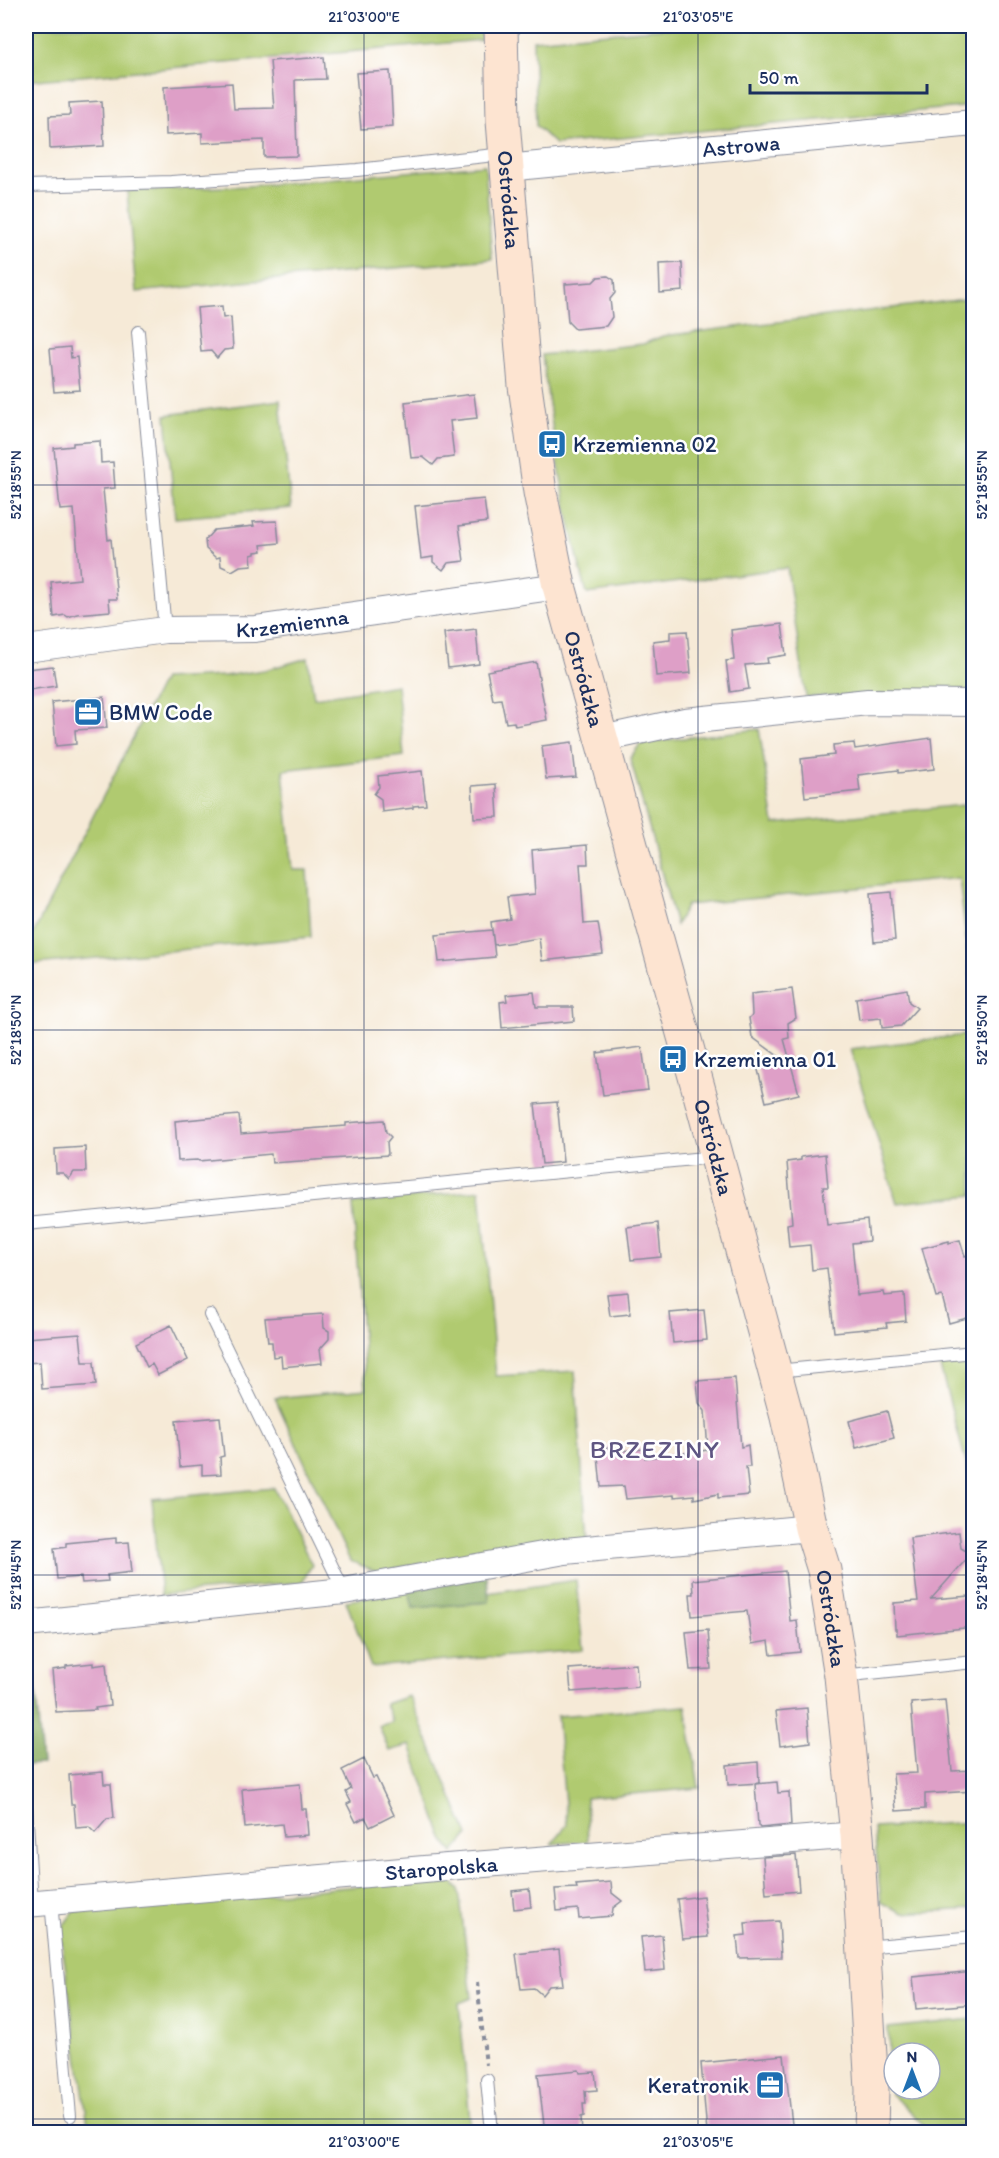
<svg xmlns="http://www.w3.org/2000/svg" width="999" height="2158" font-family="Itim,sans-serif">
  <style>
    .green { fill: #b0ca6f; stroke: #667c66; stroke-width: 1.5; fill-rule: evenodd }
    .forest { fill: #8cae62; stroke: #546e60; stroke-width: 1.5 }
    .building { fill: #de9fc7 }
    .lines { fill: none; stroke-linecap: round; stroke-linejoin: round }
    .lane-casing { stroke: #888c9a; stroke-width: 14 }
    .street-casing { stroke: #888c9a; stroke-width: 28 }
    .secondary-casing { stroke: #888c9a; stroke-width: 35 }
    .path { stroke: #888c9a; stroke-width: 4; stroke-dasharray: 4.5 4.5; stroke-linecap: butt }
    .lane { stroke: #fff; stroke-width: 12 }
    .street { stroke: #fff; stroke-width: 26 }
    .secondary { stroke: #fde4d1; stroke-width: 33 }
    .ticks { fill: none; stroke: #1b2f5e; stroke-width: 1.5; stroke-opacity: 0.45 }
    .labels { text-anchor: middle; stroke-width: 5; stroke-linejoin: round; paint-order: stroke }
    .street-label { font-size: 22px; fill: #1b2f5e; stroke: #fff }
    .poi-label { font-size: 22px; fill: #1b2f5e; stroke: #fff; text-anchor: start }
    .quarter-label { font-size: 26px; letter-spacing: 1.5px; fill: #5f5683; stroke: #fff }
    .neatline { fill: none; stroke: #1b2f5e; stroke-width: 2 }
    .ticks-label { font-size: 15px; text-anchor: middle; fill: #1b2f5e }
  </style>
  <rect width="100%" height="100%" fill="#fff"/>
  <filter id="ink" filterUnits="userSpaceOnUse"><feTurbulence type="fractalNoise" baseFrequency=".0167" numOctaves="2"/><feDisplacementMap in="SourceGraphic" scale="12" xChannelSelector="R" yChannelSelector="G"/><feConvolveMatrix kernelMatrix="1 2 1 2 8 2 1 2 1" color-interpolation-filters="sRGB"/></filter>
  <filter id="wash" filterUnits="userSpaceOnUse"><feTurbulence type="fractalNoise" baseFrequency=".008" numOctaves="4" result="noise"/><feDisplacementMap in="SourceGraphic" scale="24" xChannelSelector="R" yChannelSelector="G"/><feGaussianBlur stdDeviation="1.35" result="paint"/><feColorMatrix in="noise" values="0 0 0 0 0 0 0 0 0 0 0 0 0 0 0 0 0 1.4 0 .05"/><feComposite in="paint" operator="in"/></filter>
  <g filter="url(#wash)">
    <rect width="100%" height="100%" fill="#f6ead7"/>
    <path class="green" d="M 26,26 L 481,26 L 481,40 L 26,81 Z
      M 685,26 L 973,26 L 973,106 L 555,144 L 536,126 L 533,40 Z
      M 485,165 L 492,259 L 136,292 L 127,191 L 248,186 Z
      M 973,298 L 973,692 L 806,697 L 787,568 L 587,594 C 565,515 553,436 542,355 L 643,344 L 663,336 Z
      M 280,400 L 291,508 L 175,518 L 166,415 Z
      M 308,658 L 314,698 L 397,685 L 404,756 L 283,770 L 293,870 L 307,870 L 311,937 L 26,965 L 26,948 L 163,679 L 224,676 L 265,670 Z
      M 759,729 L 774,824 L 973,804 L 973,998 L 959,878 L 687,905 L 676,925 L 630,758 L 641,743 Z
      M 973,1034 L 973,1195 L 897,1203 L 850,1049 Z
      M 480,1190 L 496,1376 L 575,1371 L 587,1539 L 511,1552 L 436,1561 L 378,1572 L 350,1561 L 275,1398 L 366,1389 L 353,1204 Z
      M 973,1360 L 974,1360 L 973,1488 L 939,1363 Z
      M 274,1488 L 312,1565 L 302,1582 L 161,1595 L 152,1499 Z
      M 576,1580 L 583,1650 L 371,1667 L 346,1601 L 409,1590 L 413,1608 L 489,1602 L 488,1593 Z
      M 409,1696 L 468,1835 L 453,1853 L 443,1839 L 410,1745 L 389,1751 L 379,1726 L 392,1722 L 385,1704 Z
      M 686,1706 L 699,1788 L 586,1798 L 588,1841 L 551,1844 L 567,1825 L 557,1716 Z
      M 973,1822 L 973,1909 L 903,1913 L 881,1902 L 874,1828 Z
      M 449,1878 L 459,1890 L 472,1998 L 459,2003 L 471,2132 L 89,2132 L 60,1930 L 74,1911 Z
      M 973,2019 L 973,2125 L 928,2129 L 891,2094 L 888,2028 ZM 894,2053 L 930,2053 L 930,2089 L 894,2089 Z"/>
    <path class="forest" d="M 487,1576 L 489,1602 L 413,1608 L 409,1590 Z
      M 26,1633 L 31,1633 L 42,1764 L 26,1765 Z"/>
    <g id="blocks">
      <path class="building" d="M 324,57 L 326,79 L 295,80 L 297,156 L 264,157 L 264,140 L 202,143 L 202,133 L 166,135 L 164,87 L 232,83 L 234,109 L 274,108 L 270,61 Z
        M 390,71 L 393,127 L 361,129 L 356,73 Z
        M 102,101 L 104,146 L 50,149 L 49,116 L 70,115 L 69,103 Z
        M 682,263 L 683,291 L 660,293 L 659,264 Z
        M 608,276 L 614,280 L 615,293 L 610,299 L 612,317 L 606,326 L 575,329 L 568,322 L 565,284 L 593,282 L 598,277 Z
        M 222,306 L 223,318 L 231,317 L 233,349 L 224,350 L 217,358 L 211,351 L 201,352 L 197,308 Z
        M 70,347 L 71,358 L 77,357 L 80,390 L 54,392 L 50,349 Z
        M 474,394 L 477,418 L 450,421 L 454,457 L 438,459 L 433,465 L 423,457 L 411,458 L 405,402 Z
        M 100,441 L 101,463 L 113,462 L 115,488 L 103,489 L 108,540 L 111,539 L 117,599 L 109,599 L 110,611 L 77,614 L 68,617 L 65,615 L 54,617 L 51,582 L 80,579 L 74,509 L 60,510 L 54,448 L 73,446 L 73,443 Z
        M 484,499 L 487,522 L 459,526 L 464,561 L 448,563 L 443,570 L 433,562 L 433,557 L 421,559 L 415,506 Z
        M 277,521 L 279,543 L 261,545 L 262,551 L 255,552 L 255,554 L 251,555 L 252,565 L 240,566 L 232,571 L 221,566 L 220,557 L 216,558 L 206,549 L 205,540 L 214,530 L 254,526 L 253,522 Z
        M 782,624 L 786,655 L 767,658 L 768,663 L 745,665 L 749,689 L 730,692 L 726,661 L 734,660 L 731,630 Z
        M 476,629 L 479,664 L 448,668 L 444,633 Z
        M 687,631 L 691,673 L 656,676 L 653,641 L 670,639 L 670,632 Z
        M 536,662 L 547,720 L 515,726 L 514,722 L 506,723 L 501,699 L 493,700 L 487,671 Z
        M 53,666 L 56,686 L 29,690 L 27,669 Z
        M 104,697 L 107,728 L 75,730 L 76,744 L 56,746 L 52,702 Z
        M 931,738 L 934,769 L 898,773 L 898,770 L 858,775 L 860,791 L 805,797 L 801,759 L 834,755 L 833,745 L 854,743 L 855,749 Z
        M 572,742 L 576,777 L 546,779 L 542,746 Z
        M 422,771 L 426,805 L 413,806 L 413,808 L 382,812 L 381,799 L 374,794 L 379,787 L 378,776 Z
        M 496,784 L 498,817 L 474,818 L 472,786 Z
        M 587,845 L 588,864 L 580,864 L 584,924 L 598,923 L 603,954 L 542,961 L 539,938 L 494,945 L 491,922 L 510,919 L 507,897 L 535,894 L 532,850 Z
        M 891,892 L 895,940 L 874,942 L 870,894 Z
        M 492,930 L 495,957 L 439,962 L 436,935 Z
        M 792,989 L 796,1018 L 788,1023 L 789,1038 L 784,1039 L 799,1094 L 766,1102 L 757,1066 L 782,1059 L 752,1037 L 749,1018 L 752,1015 L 751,994 Z
        M 907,989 L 909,1002 L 917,1008 L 901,1026 L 882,1028 L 881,1018 L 859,1020 L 856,998 Z
        M 534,992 L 536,1007 L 573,1007 L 574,1021 L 502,1028 L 500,1002 L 507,1001 L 506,995 Z
        M 642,1047 L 648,1090 L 603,1095 L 597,1053 Z
        M 557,1102 L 563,1162 L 542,1164 L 535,1104 Z
        M 239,1115 L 241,1134 L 346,1126 L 346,1123 L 384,1120 L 386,1132 L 391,1137 L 387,1142 L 388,1155 L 272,1163 L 271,1154 L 199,1161 L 198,1160 L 178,1161 L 175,1121 Z
        M 85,1147 L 86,1172 L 74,1172 L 69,1179 L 63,1173 L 56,1173 L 55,1149 Z
        M 825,1154 L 828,1187 L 823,1187 L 827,1225 L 867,1220 L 869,1241 L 852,1243 L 857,1295 L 883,1292 L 884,1296 L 904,1294 L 906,1321 L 886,1323 L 887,1327 L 834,1332 L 827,1268 L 812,1270 L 810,1245 L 789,1247 L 787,1224 L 792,1223 L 787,1162 L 801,1160 L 801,1157 Z
        M 658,1223 L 661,1257 L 631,1260 L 627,1227 Z
        M 960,1240 L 965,1256 L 974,1253 L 974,1316 L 949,1323 L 942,1296 L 936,1297 L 922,1248 L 949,1241 L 949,1243 Z
        M 628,1292 L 630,1314 L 610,1316 L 607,1294 Z
        M 704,1310 L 707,1340 L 673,1343 L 670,1313 Z
        M 323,1314 L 324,1328 L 329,1331 L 329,1339 L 320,1349 L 322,1363 L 282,1367 L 281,1356 L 273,1357 L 272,1342 L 268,1342 L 265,1318 Z
        M 171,1325 L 188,1360 L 158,1375 L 152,1364 L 147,1367 L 136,1343 Z
        M 80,1334 L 83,1362 L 94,1362 L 96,1385 L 42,1389 L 40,1362 L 26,1363 L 26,1338 Z
        M 735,1378 L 741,1447 L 748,1445 L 750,1467 L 746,1467 L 749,1495 L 718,1498 L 718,1494 L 694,1499 L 694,1495 L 674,1497 L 674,1495 L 626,1499 L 624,1486 L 601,1487 L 598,1456 L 605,1448 L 616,1447 L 620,1451 L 645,1449 L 645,1458 L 708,1450 L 705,1411 L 699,1403 L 697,1381 Z
        M 887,1411 L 894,1438 L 856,1448 L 849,1421 Z
        M 220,1417 L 224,1456 L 220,1457 L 221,1474 L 202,1475 L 202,1465 L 180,1467 L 176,1421 Z
        M 959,1532 L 961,1548 L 971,1554 L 931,1599 L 970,1596 L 971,1601 L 972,1600 L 974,1627 L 897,1635 L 897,1629 L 895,1629 L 894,1603 L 918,1601 L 910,1538 Z
        M 116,1538 L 116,1543 L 129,1542 L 132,1572 L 107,1575 L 108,1581 L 82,1583 L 81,1577 L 57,1579 L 54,1549 L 66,1547 L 66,1543 Z
        M 785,1571 L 790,1621 L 797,1620 L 800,1652 L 771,1655 L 769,1641 L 752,1644 L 747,1611 L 692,1616 L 690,1594 L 694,1594 L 693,1580 Z
        M 708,1630 L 711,1669 L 690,1670 L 686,1632 Z
        M 93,1663 L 93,1666 L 106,1664 L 110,1706 L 95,1708 L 96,1710 L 56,1712 L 52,1670 L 66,1668 L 66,1666 Z
        M 636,1664 L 638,1687 L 571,1692 L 569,1669 Z
        M 945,1700 L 952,1771 L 974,1770 L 974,1791 L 925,1794 L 925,1809 L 896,1811 L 893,1774 L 917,1773 L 911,1703 Z
        M 807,1708 L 810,1742 L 780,1746 L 776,1711 Z
        M 364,1759 L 373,1778 L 376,1777 L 394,1815 L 370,1827 L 365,1817 L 356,1822 L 347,1804 L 351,1802 L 346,1792 L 351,1789 L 342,1770 Z
        M 758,1762 L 759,1783 L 728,1785 L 727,1765 Z
        M 103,1772 L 104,1784 L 111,1784 L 114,1818 L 107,1819 L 95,1833 L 89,1827 L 76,1828 L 74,1804 L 71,1804 L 69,1775 Z
        M 777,1782 L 778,1793 L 789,1792 L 791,1825 L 760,1828 L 758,1825 L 755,1784 Z
        M 300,1784 L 302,1809 L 306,1809 L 308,1835 L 284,1837 L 282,1824 L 245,1828 L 242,1789 Z
        M 796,1855 L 799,1891 L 766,1894 L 763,1857 Z
        M 611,1882 L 612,1893 L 622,1901 L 613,1908 L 612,1916 L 579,1919 L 578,1909 L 557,1911 L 555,1889 L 577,1888 L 576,1885 Z
        M 529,1889 L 531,1907 L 514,1909 L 512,1891 Z
        M 703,1896 L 708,1937 L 682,1939 L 677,1899 Z
        M 779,1921 L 781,1957 L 739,1958 L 737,1936 L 746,1935 L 745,1923 Z
        M 662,1935 L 665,1970 L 645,1972 L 641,1937 Z
        M 559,1949 L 563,1985 L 549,1986 L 542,1995 L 534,1988 L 521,1989 L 516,1954 Z
        M 974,1971 L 974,2004 L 916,2009 L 913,1977 Z
        M 784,2055 L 793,2133 L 707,2133 L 701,2063 Z
        M 579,2070 L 580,2073 L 595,2072 L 597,2090 L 585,2091 L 586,2104 L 583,2104 L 584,2116 L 581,2117 L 582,2133 L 545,2133 L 538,2074 Z"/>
    </g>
  </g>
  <g filter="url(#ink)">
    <use href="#blocks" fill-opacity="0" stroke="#888c9a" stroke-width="1.5"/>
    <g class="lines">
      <g class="lane-casing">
        <path id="lane" d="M 26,186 L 171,182 L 357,170 L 504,154
          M 138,332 L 165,630
          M 26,1224 L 714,1157
          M 210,1315 L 344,1591
          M 776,1371 L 974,1352
          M 842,1676 L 974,1662
          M 26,1806 L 32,1903
          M 51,1901 L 70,2116
          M 865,1947 L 974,1937
          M 487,2080 L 492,2132"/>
      </g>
      <g class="street-casing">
        <g id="street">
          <path id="s1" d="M 506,168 L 974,123"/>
          <path id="s2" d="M 26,649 L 165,630 L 255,629 L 559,586"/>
          <path d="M 602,739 L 685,721 L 868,702 L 974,703"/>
          <path d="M 26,1624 L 344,1591 L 565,1551 L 811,1528"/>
          <path id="s3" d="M 26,1904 L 447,1867 L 857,1835"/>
        </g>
      </g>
      <g class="secondary-casing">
        <g id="secondary">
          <path id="s4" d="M 501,26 L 503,121 L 525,386 L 540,492 L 559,586 L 698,1087 L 787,1417 L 811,1528 L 824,1570 L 841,1676 L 857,1835 L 872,2090 L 871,2132"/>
        </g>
      </g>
      <path class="path" d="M 477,1982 L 486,2065"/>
      <use href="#lane" class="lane"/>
      <use href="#street" class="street"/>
      <use href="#secondary" class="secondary"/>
    </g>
  </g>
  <path class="ticks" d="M 30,26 L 30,2132M 364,26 L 364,2132M 698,26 L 698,2132M 26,485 L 974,485M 26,1030 L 974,1030M 26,1575 L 974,1575M 26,2119 L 974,2119"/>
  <defs>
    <g id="bus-square" transform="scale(1.5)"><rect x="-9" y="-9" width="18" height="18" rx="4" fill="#1f6fb2" stroke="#fff"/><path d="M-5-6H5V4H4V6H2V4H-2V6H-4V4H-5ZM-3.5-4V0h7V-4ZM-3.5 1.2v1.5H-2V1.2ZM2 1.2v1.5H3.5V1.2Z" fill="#fff"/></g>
    <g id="office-square" transform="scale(1.5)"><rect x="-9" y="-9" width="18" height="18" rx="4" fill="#1f6fb2" stroke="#fff"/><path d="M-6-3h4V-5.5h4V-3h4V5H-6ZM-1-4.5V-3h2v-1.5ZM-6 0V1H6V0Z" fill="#fff"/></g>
  </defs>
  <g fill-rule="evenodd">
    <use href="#bus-square" x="552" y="444"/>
    <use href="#office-square" x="88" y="712"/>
    <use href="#bus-square" x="673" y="1059"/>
    <use href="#office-square" x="770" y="2085"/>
  </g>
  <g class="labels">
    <g class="street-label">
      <text dy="8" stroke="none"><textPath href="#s1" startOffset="236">Astrowa</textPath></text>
      <text dy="8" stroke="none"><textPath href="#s4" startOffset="174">Ostródzka</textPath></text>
      <text dy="8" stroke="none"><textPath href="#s2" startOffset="268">Krzemienna</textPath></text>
      <text dy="8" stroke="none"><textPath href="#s4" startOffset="660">Ostródzka</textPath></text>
      <text dy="8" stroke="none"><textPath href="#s4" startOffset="1146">Ostródzka</textPath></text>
      <text dy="8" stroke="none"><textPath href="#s4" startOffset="1632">Ostródzka</textPath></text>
      <text dy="8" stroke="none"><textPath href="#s3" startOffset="417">Staropolska</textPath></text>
    </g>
    <g class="poi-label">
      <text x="573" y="452">Krzemienna 02</text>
      <text x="109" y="720">BMW Code</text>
      <text x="694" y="1067">Krzemienna 01</text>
      <text x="749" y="2093" text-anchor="end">Keratronik</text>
    </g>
    <g class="quarter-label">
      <text x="655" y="1458">BRZEZINY</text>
    </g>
  </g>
  <rect width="999" height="2158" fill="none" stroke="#fff" stroke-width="66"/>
  <g transform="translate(912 2071)"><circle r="28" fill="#ffffff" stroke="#a4acbf" stroke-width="1.5"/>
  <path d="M0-4.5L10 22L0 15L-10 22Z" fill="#1f6fb2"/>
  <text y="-9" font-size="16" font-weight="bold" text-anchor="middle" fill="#1b2f5e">N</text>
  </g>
  <path d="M750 84v9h177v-9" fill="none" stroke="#1b2f5e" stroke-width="3"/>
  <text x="759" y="84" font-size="18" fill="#1b2f5e" stroke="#ffffff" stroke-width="4.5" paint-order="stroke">50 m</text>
  <rect x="33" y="33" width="933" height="2092" class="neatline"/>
  <g class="ticks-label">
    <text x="364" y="22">21°03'00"E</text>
    <text x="698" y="22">21°03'05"E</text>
    <text transform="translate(16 485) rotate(-90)" y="5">52°18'55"N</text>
    <text transform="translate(982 485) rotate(-90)" y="5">52°18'55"N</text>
    <text transform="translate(16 1030) rotate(-90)" y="5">52°18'50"N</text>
    <text transform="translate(982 1030) rotate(-90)" y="5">52°18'50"N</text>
    <text transform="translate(16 1575) rotate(-90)" y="5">52°18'45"N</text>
    <text transform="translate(982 1575) rotate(-90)" y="5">52°18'45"N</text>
    <text x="364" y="2147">21°03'00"E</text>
    <text x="698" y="2147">21°03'05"E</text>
  </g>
</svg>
